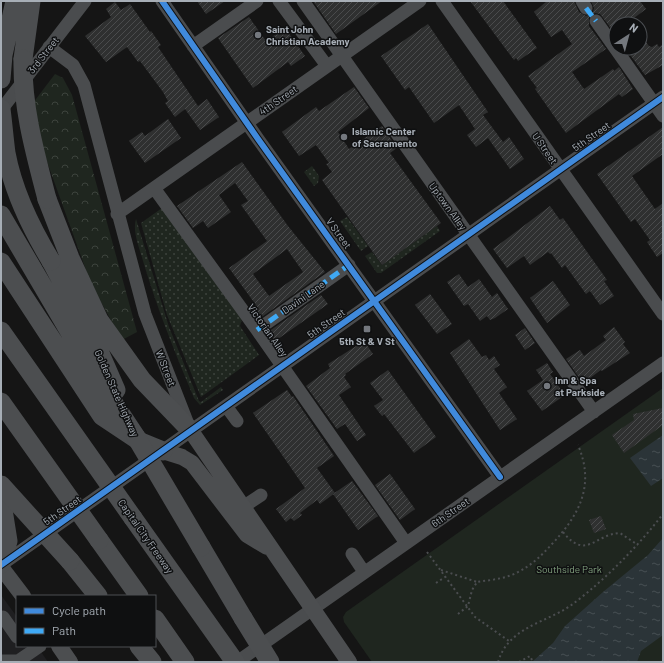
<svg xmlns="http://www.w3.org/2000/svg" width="664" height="663" font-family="Barlow,sans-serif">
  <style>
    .built { fill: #1f1f21 }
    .grass { fill: url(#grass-dots) }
    .forest { fill: url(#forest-crowns) }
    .park { fill: #1f261f }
    .water { fill: url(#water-ripples) }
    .building { fill: url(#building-hatch); fill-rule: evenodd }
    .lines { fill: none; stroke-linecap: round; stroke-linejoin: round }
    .path { stroke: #4b4d50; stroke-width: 2; stroke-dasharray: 2 3; stroke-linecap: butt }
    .minor { stroke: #4a4c4e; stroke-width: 13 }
    .major { stroke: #4c4e50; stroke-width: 16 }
    .highway { stroke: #4c4e50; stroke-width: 19 }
    .highway-bridge { stroke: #4c4e50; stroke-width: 19 }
    .quiet { stroke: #3fa9f5; stroke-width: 5; stroke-dasharray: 10 5; stroke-linecap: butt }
    .cycleway-casing { stroke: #0f1011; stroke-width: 8 }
    .cycleway { stroke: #408adc; stroke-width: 6 }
    .poi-dot { fill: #74787e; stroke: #0f1011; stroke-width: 1.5 }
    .labels { text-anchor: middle; stroke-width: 3; stroke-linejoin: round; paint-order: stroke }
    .poi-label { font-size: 10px; font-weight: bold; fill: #a7aeb6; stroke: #0f1011; text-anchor: start }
    .street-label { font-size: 10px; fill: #a7aeb6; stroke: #0f1011 }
    .park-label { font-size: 10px; fill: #81a07e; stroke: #0f1011 }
  </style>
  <defs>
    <pattern id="grass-dots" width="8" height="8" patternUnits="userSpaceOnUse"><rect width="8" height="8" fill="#1f261f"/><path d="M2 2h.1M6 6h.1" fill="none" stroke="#3d433d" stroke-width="1.8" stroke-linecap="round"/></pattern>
    <pattern id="forest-crowns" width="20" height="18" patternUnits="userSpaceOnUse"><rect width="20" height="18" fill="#1f261f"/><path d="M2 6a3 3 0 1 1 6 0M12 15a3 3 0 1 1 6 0" fill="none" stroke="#3d433d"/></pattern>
    <pattern id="water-ripples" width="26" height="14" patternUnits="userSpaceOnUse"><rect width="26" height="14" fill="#2b3438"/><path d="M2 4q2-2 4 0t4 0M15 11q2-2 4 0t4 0" fill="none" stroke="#474f53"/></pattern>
    <pattern id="building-hatch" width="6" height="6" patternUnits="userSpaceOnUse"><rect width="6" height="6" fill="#2f3030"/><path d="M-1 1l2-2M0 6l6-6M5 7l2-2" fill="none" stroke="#4a4b4c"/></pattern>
  </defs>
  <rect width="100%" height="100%" fill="#151515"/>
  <path class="built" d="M 1,595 L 17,617 L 17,646 L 37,646 L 48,662 L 1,662 Z"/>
  <path class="grass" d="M 312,166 L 319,176 L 318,183 L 314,186 L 304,172 Z
    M 162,208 L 242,319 L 240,326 L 259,355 L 201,397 L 167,315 L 141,223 Z
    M 347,217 L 368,246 L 361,251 L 340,221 Z
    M 136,219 L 169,327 L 199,401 L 201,402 L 221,387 L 223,390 L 200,405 L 194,398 C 175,353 157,308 143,261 C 140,249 132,232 136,219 Z
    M 437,226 L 440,231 L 381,273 L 377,273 L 365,256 L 372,252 L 382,265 Z"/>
  <path class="forest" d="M 55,74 L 63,78 L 72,95 L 137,332 L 122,340 L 91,284 L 41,145 L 33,103 Z"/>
  <path class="park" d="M 663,388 L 663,662 L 372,662 L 344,622 L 343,617 L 346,612 Z"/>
  <path class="water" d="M 663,435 L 663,478 L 651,486 L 630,458 Z
    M 663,538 L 663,635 L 641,651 L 637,662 L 532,662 L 553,643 L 565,626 L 603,592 L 648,555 Z"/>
  <path class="building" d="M 197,1 L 225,1 L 206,14 Z
    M 313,1 L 382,1 L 336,34 Z
    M 470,1 L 503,1 L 537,48 L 518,61 L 516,58 L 514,60 Z
    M 547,1 L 574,1 L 579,12 L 586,16 L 593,12 L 594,8 L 591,1 L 640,1 L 646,9 L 626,24 L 616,24 L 616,35 L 600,14 L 595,13 L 589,17 L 589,26 L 606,49 L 572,72 L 584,89 L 613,69 L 614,71 L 619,67 L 633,89 L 622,97 L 619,94 L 566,133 L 535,89 L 537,88 L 528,76 L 572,44 L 562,30 L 551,37 L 534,12 Z
    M 115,2 L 121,10 L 130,4 L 150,32 L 151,31 L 161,45 L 158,47 L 198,106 L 207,99 L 219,117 L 200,130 L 185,109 L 175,117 L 165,103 L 168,101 L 163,92 L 140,61 L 138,62 L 127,47 L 106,62 L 85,36 L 111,17 L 106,9 Z
    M 249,17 L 266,41 L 285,28 L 305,56 L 291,66 L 288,62 L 253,88 L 218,38 Z
    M 428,24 L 488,112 L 483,115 L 503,142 L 509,137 L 524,159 L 510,169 L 488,138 L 476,147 L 467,135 L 475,129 L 459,105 L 434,123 L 409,87 L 405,90 L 381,56 Z
    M 640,34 L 649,46 L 652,47 L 657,44 L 659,47 L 663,44 L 663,65 L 645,75 L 625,48 L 640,48 Z
    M 354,87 L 369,108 L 338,132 L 349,149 L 382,126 L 397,148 L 390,153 L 441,223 L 382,265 L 322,180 L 332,172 L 326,164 L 329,163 L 316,145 L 299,156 L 282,132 L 316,107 L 319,111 Z
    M 168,119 L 181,138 L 145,163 L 129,141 L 142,132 L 145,136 Z
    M 663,127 L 663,154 L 632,176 L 655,209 L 663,203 L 663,253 L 657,257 L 647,242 L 650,240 L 635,219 L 631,222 L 597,174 Z
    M 242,162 L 288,226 L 325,272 L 259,319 L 251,309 L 256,305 L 229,268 L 267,241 L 241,205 L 248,201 L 235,183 L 219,195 L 231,212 L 208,228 L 203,221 L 193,228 L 177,206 ZM 287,249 L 303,272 L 269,296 L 253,274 Z
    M 550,206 L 560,220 L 563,218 L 607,280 L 604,281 L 614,296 L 600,305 L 590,291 L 586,294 L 565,265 L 562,268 L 551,253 L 550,254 L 548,252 L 530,265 L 524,256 L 507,268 L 493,249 Z
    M 459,274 L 468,287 L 479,279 L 492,297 L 497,293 L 508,309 L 495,318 L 490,320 L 487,316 L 480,321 L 468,304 L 464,306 L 447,282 Z
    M 553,281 L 570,305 L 547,323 L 530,298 Z
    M 430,294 L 452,324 L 437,334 L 415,305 Z
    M 321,295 L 328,304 L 275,341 L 268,332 Z
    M 614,327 L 625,342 L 623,344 L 630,353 L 602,371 L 601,370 L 583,383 L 566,359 L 580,350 L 584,356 L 606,340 L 603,336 Z
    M 525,328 L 535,343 L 525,350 L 515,335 Z
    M 469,339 L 482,357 L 486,355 L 489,360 L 494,356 L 500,365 L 494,369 L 507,387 L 499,393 L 517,419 L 500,430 L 450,353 Z
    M 364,341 L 373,354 L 345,374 L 346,375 L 344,377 L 351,387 L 339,395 L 366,435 L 357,441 L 345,424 L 337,429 L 306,386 L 330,368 L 328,364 Z
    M 547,363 L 553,372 L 550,374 L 565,395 L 542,411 L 527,391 L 543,380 L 536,370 Z
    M 388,370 L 436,437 L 414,453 L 384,414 L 382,416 L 374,406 L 383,400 L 370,383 Z
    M 287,390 L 292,397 L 293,396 L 334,456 L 317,468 L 335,493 L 320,504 L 317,500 L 300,513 L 302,515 L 294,521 L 291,518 L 286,522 L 276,509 L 305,488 L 253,413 Z
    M 663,408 L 663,425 L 624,453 L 612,435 L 634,420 L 633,414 Z
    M 390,474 L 415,509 L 400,520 L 375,485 Z
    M 352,481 L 378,516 L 358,530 L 333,494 Z
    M 601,516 L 606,529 L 594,533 L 589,520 Z"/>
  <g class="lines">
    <path class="path" d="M 563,532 C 586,561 595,534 620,533 L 638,545
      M 427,552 L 475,617 L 509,641
      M 441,570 L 477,582
      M 436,583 L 445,577
      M 458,614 L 468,606 L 472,590 L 477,582 C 490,580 504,579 516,573 C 531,566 541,556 552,544 C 580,514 595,485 578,445
      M 498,662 C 507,632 535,625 560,612 C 572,606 584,595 594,587 C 620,564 642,541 663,514
      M 519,662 L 530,656 L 533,662"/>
    <path class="minor" d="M 162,1 L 258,139 L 500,477
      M 279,1 L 327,66
      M 303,1 L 594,412
      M 442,1 L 663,314
      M 582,1 L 586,8
      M 596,21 L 663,116
      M 193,46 L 257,1
      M 49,47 L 73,65 L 84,85 L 145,314 L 188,424
      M 1,110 L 85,1
      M 154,188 L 257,330 L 406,543
      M 117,214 L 420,1
      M 257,330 L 349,265
      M 226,406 L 237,421
      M 243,507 L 261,495
      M 352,554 L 364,572
      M 1,565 L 663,97
      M 1,619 L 3,617 L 17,637
      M 1,661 L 18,661 L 40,646
      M 237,662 L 663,363"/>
    <path class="major" d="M 191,431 L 349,662
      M 163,451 L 182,457 L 192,463 L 247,535 L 267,547
      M 1,567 L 23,596
      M 59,646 L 70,662"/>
    <path class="highway" d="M 23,59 L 31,1
      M 1,79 L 3,55 L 15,1
      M 47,199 L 70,258 L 99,320 L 142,380 L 191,431
      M 1,215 L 95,375 L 136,437
      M 51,261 L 99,351 L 116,390
      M 1,262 L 102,416 L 141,442 L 163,451
      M 1,497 L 8,541 L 1,564
      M 133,518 L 235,662
      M 99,540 L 139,596
      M 201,547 L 243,618
      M 70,561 L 98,596
      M 155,619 L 185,662
      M 139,646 L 152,662"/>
    <path class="highway-bridge" d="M 23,59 C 22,107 35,153 47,199
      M 1,109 C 3,124 4,138 6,153 C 13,191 31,228 51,261
      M 1,331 L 133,518
      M 1,402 L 99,540
      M 136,437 L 201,547
      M 1,485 L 70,561
      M 243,618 L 270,662"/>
    <path class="quiet" d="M 586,8 L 596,21
      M 257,330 L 349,265"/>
    <g class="cycleway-casing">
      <path id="cycleway" d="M 162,1 L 258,139 L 500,477
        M 1,565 L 663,97"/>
    </g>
    <use href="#cycleway" class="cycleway"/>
  </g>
  <g class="poi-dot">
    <circle cx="258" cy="35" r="4"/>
    <circle cx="344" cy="137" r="4"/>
    <rect x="363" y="325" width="8" height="8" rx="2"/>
    <circle cx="547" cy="386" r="4"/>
  </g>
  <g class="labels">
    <g class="poi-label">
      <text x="266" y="33">Saint John<tspan x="266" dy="12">Christian Academy</tspan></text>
      <text x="352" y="135">Islamic Center<tspan x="352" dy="12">of Sacramento</tspan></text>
      <text x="367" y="345" text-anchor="middle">5th St &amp; V St</text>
      <text x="555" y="384">Inn &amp; Spa<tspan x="555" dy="12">at Parkside</tspan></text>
    </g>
    <g class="street-label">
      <text transform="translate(43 55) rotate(-52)" y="4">3rd Street</text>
      <text transform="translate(278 100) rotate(-35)" y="4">4th Street</text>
      <text transform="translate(591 136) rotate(-35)" y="4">5th Street</text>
      <text transform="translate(545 148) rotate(55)" y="4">U Street</text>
      <text transform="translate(448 206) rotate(54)" y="4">Uptown Alley</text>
      <text transform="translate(339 233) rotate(54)" y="4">V Street</text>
      <text transform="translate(303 297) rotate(-35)" y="4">Davini Lane</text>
      <text transform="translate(326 323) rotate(-35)" y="4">5th Street</text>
      <text transform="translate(268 330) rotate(55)" y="4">Victorian Alley</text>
      <text transform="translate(166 368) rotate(68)" y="4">W Street</text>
      <text transform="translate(117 393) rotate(66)" y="4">Golden State Highway</text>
      <text transform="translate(62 510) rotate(-35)" y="4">5th Street</text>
      <text transform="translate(450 512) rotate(-35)" y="4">6th Street</text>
      <text transform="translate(146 536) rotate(55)" y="4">Capital City Freeway</text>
    </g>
    <g class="park-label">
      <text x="569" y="573">Southside Park</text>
    </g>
  </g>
  <rect width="664" height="663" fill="none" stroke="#a7aeb6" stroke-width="4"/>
  <rect x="16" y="595" width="140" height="52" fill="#0f1011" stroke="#4c4f53"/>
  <rect x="24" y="608" width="20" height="6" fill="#408adc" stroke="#4c4f53"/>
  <text x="52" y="615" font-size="12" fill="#a7aeb6">Cycle path</text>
  <rect x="24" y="628" width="20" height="6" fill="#3fa9f5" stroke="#4c4f53"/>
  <text x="52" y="635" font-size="12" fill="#a7aeb6">Path</text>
  <g transform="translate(628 36) rotate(36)"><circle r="19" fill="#0f1011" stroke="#4c4f53"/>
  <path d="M0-3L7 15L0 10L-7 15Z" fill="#74787e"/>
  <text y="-6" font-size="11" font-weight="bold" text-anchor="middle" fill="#a7aeb6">N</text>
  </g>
</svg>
